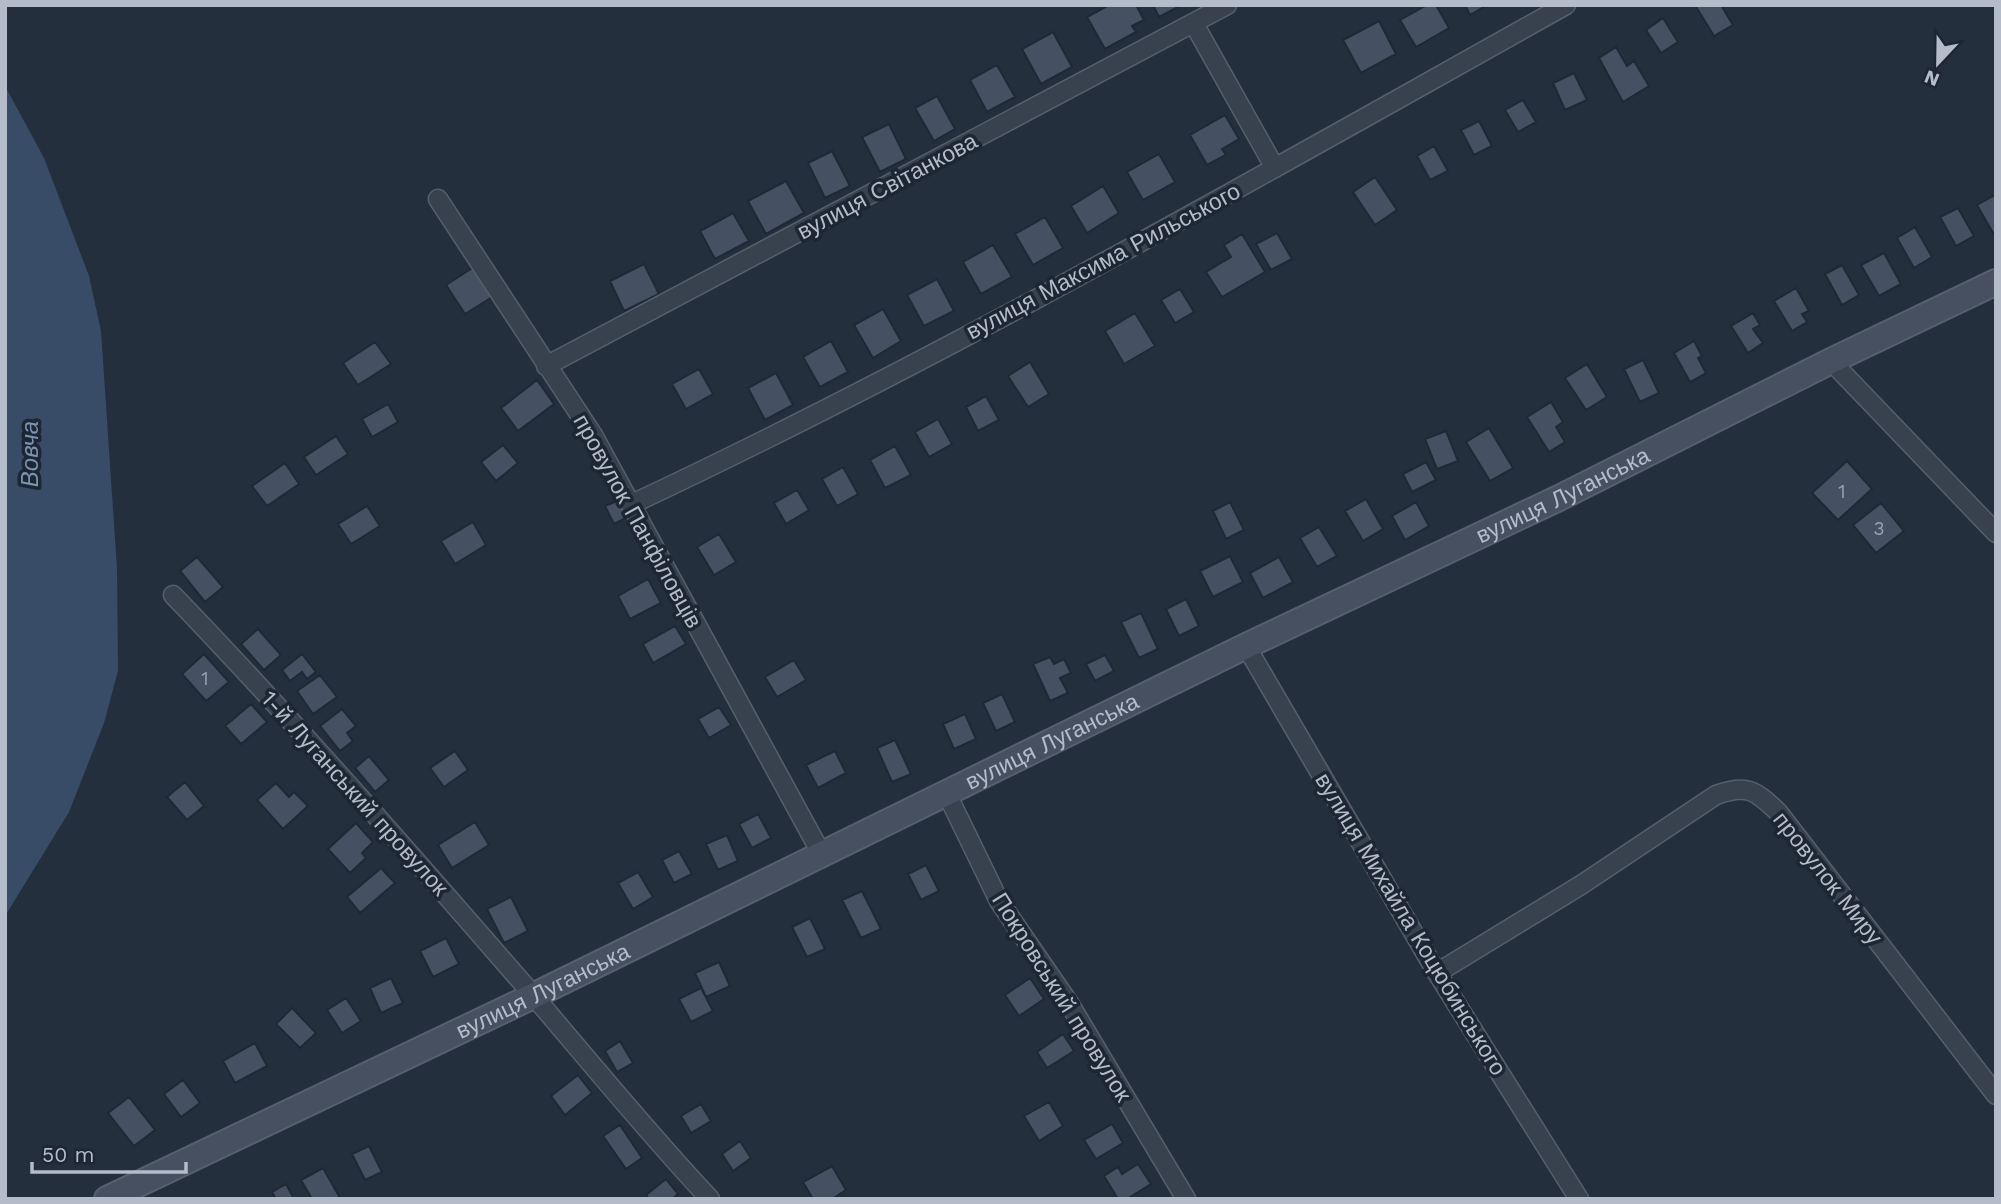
<svg xmlns="http://www.w3.org/2000/svg" width="2001" height="1204" font-family="'Work Sans',sans-serif">
  <style>
    .water { fill: #394c67 }
    .building { fill: #455162; stroke: #1f2835; stroke-width: 2 }
    .lines { fill: none; stroke-linecap: round; stroke-linejoin: round }
    .minor-casing { stroke: #565f6c; stroke-width: 21 }
    .secondary-casing { stroke: #565f6c; stroke-width: 28 }
    .minor { stroke: #38414e; stroke-width: 18 }
    .secondary { stroke: #465061; stroke-width: 24 }
    .labels { text-anchor: middle; stroke-width: 7; stroke-linejoin: round; paint-order: stroke }
    .number-label { font-size: 19px; fill: #98a1af }
    .street-label { font-size: 23px; fill: #b4bcc9; stroke: #1d2633 }
    .water-label { font-size: 24px; font-style: italic; fill: #7c92b1; stroke: #1d2633 }
  </style>
  <rect width="100%" height="100%" fill="#242f3e"/>
  <path class="water" d="M 5,86 L 44,158 L 89,276 L 101,331 L 117,569 L 118,671 L 104,723 L 69,812 L 5,916 Z"/>
  <path class="building" d="M 1109,5 L 1136,5 L 1144,20 L 1132,26 L 1136,32 L 1105,49 L 1087,17 Z
    M 1153,5 L 1182,5 L 1159,17 Z
    M 1427,5 L 1436,5 L 1449,28 L 1416,47 L 1400,20 Z
    M 1465,5 L 1487,5 L 1470,15 Z
    M 1695,5 L 1721,5 L 1733,25 L 1714,36 Z
    M 1663,18 L 1678,42 L 1661,53 L 1646,30 Z
    M 1379,21 L 1396,54 L 1361,73 L 1343,40 Z
    M 1053,32 L 1072,67 L 1041,84 L 1022,49 Z
    M 1616,47 L 1627,66 L 1634,61 L 1649,86 L 1623,102 L 1599,58 Z
    M 997,65 L 1015,97 L 987,112 L 970,80 Z
    M 1574,73 L 1587,100 L 1565,110 L 1553,83 Z
    M 937,96 L 955,129 L 934,141 L 915,108 Z
    M 1523,100 L 1536,122 L 1518,132 L 1505,110 Z
    M 1225,115 L 1239,139 L 1222,149 L 1226,155 L 1207,165 L 1190,135 Z
    M 1479,121 L 1492,146 L 1474,155 L 1461,130 Z
    M 889,124 L 906,159 L 880,172 L 862,137 Z
    M 1434,146 L 1448,171 L 1430,180 L 1417,156 Z
    M 832,151 L 850,186 L 825,198 L 808,163 Z
    M 1159,154 L 1175,182 L 1143,200 L 1127,172 Z
    M 1375,177 L 1397,210 L 1375,225 L 1353,192 Z
    M 786,181 L 804,213 L 766,234 L 748,201 Z
    M 1103,186 L 1119,213 L 1087,233 L 1071,206 Z
    M 1995,195 L 1996,232 L 1993,233 L 1977,205 Z
    M 1958,208 L 1974,236 L 1956,246 L 1940,217 Z
    M 733,213 L 749,241 L 715,259 L 700,231 Z
    M 1045,217 L 1063,248 L 1033,265 L 1015,234 Z
    M 1915,227 L 1932,257 L 1914,268 L 1897,238 Z
    M 1277,233 L 1292,259 L 1271,270 L 1256,244 Z
    M 1242,234 L 1265,272 L 1222,297 L 1206,272 L 1231,257 L 1224,245 Z
    M 993,245 L 1012,277 L 981,294 L 963,262 Z
    M 1884,253 L 1901,284 L 1879,296 L 1861,265 Z
    M 644,264 L 659,294 L 624,311 L 610,281 Z
    M 477,265 L 497,294 L 465,314 L 446,285 Z
    M 1842,265 L 1859,295 L 1842,305 L 1825,274 Z
    M 937,279 L 954,311 L 924,326 L 907,295 Z
    M 1796,288 L 1809,311 L 1802,314 L 1807,322 L 1792,331 L 1774,301 Z
    M 1180,289 L 1194,312 L 1175,323 L 1161,300 Z
    M 883,309 L 901,341 L 873,358 L 854,325 Z
    M 1135,313 L 1155,346 L 1124,364 L 1105,331 Z
    M 1753,313 L 1760,325 L 1753,329 L 1763,343 L 1748,353 L 1731,326 Z
    M 831,341 L 848,372 L 820,387 L 803,357 Z
    M 1694,341 L 1702,356 L 1698,358 L 1706,373 L 1690,382 L 1674,353 Z
    M 375,342 L 391,364 L 358,385 L 343,363 Z
    M 1643,360 L 1659,393 L 1640,402 L 1624,369 Z
    M 1030,362 L 1049,394 L 1028,407 L 1008,376 Z
    M 1587,364 L 1607,397 L 1586,410 L 1565,378 Z
    M 699,369 L 713,394 L 686,409 L 672,384 Z
    M 776,373 L 793,405 L 765,420 L 748,388 Z
    M 537,380 L 554,404 L 518,431 L 501,408 Z
    M 986,396 L 999,420 L 978,431 L 966,407 Z
    M 1551,402 L 1563,422 L 1556,427 L 1565,442 L 1549,452 L 1527,417 Z
    M 388,404 L 398,422 L 372,437 L 362,419 Z
    M 938,419 L 952,444 L 929,457 L 915,432 Z
    M 1489,428 L 1513,468 L 1490,481 L 1466,442 Z
    M 1446,431 L 1458,461 L 1437,469 L 1425,439 Z
    M 336,436 L 348,454 L 316,475 L 304,457 Z
    M 503,445 L 518,463 L 496,481 L 481,462 Z
    M 895,446 L 911,475 L 885,488 L 870,460 Z
    M 1847,461 L 1872,489 L 1838,520 L 1812,493 Z
    M 1426,462 L 1436,480 L 1412,492 L 1403,474 Z
    M 285,463 L 299,484 L 267,506 L 252,486 Z
    M 843,467 L 858,494 L 837,506 L 822,479 Z
    M 797,490 L 809,510 L 786,524 L 774,503 Z
    M 622,499 L 630,516 L 614,524 L 605,506 Z
    M 1366,499 L 1383,529 L 1363,541 L 1345,511 Z
    M 1230,502 L 1244,530 L 1226,539 L 1213,511 Z
    M 1416,502 L 1429,526 L 1405,540 L 1392,516 Z
    M 1881,503 L 1904,531 L 1876,553 L 1853,525 Z
    M 367,506 L 380,526 L 351,544 L 338,524 Z
    M 473,522 L 486,545 L 455,564 L 441,541 Z
    M 1319,527 L 1337,556 L 1317,567 L 1300,538 Z
    M 719,534 L 736,562 L 714,575 L 697,547 Z
    M 1230,556 L 1243,582 L 1213,597 L 1200,571 Z
    M 197,557 L 223,587 L 205,602 L 180,571 Z
    M 1279,557 L 1293,582 L 1263,598 L 1250,573 Z
    M 648,579 L 661,603 L 630,619 L 618,596 Z
    M 1186,599 L 1199,626 L 1179,636 L 1166,609 Z
    M 1141,613 L 1158,649 L 1139,658 L 1121,622 Z
    M 675,626 L 686,644 L 653,663 L 643,644 Z
    M 258,629 L 281,655 L 264,670 L 241,644 Z
    M 204,654 L 229,682 L 206,701 L 182,674 Z
    M 302,654 L 316,672 L 307,679 L 302,672 L 290,681 L 282,670 Z
    M 1105,655 L 1114,671 L 1095,681 L 1086,664 Z
    M 1050,657 L 1054,664 L 1064,659 L 1071,673 L 1060,678 L 1068,693 L 1050,701 L 1033,664 Z
    M 794,660 L 806,680 L 777,697 L 765,677 Z
    M 320,675 L 337,697 L 313,714 L 297,691 Z
    M 1002,694 L 1015,722 L 996,731 L 983,703 Z
    M 251,704 L 267,722 L 241,744 L 225,726 Z
    M 719,707 L 731,725 L 709,738 L 698,719 Z
    M 342,709 L 356,726 L 347,733 L 353,741 L 340,751 L 320,726 Z
    M 965,714 L 976,739 L 954,749 L 943,724 Z
    M 895,740 L 911,774 L 892,782 L 877,748 Z
    M 455,751 L 468,770 L 444,787 L 430,768 Z
    M 835,751 L 846,773 L 818,788 L 806,765 Z
    M 369,756 L 389,780 L 375,792 L 355,768 Z
    M 185,782 L 204,806 L 187,820 L 167,797 Z
    M 276,783 L 289,797 L 294,792 L 308,806 L 283,829 L 257,800 Z
    M 758,814 L 771,838 L 752,848 L 739,824 Z
    M 475,822 L 489,845 L 452,868 L 438,845 Z
    M 356,823 L 373,842 L 362,853 L 366,858 L 350,873 L 328,849 Z
    M 727,835 L 738,861 L 718,870 L 706,844 Z
    M 679,851 L 692,874 L 674,883 L 662,860 Z
    M 926,865 L 939,891 L 921,900 L 908,874 Z
    M 381,868 L 395,883 L 360,913 L 347,897 Z
    M 638,872 L 653,897 L 633,909 L 618,883 Z
    M 862,891 L 881,929 L 861,938 L 842,900 Z
    M 511,897 L 528,931 L 504,943 L 487,909 Z
    M 810,918 L 825,949 L 807,957 L 792,927 Z
    M 446,938 L 459,964 L 433,977 L 420,951 Z
    M 719,962 L 730,986 L 706,997 L 695,973 Z
    M 391,978 L 403,1003 L 381,1013 L 370,988 Z
    M 1030,978 L 1044,999 L 1019,1016 L 1005,995 Z
    M 701,988 L 713,1011 L 691,1022 L 679,999 Z
    M 346,998 L 361,1021 L 342,1033 L 327,1010 Z
    M 292,1008 L 316,1033 L 300,1048 L 276,1024 Z
    M 1063,1034 L 1074,1051 L 1047,1068 L 1037,1052 Z
    M 620,1041 L 633,1063 L 617,1072 L 605,1051 Z
    M 255,1043 L 267,1066 L 235,1083 L 223,1061 Z
    M 578,1075 L 592,1093 L 565,1115 L 551,1096 Z
    M 183,1080 L 200,1103 L 181,1117 L 164,1094 Z
    M 129,1097 L 155,1130 L 134,1146 L 108,1113 Z
    M 1049,1102 L 1063,1126 L 1039,1141 L 1024,1116 Z
    M 701,1104 L 711,1121 L 691,1133 L 681,1116 Z
    M 1112,1124 L 1123,1143 L 1096,1159 L 1084,1140 Z
    M 620,1125 L 642,1158 L 626,1169 L 603,1136 Z
    M 740,1141 L 751,1158 L 733,1171 L 722,1154 Z
    M 369,1146 L 382,1172 L 365,1180 L 352,1154 Z
    M 1138,1164 L 1151,1184 L 1127,1199 L 1118,1199 L 1104,1176 L 1118,1167 L 1122,1174 Z
    M 832,1166 L 846,1190 L 832,1199 L 813,1199 L 803,1182 Z
    M 323,1168 L 340,1198 L 340,1199 L 312,1199 L 301,1180 Z
    M 666,1179 L 678,1194 L 672,1199 L 649,1199 L 646,1195 Z
    M 286,1184 L 294,1199 L 276,1199 L 272,1192 Z"/>
  <g class="lines">
    <g class="minor-casing">
      <path id="minor" d="M 1194,24 L 1275,168
        M 438,199 L 593,435 L 821,853
        M 1831,361 L 1996,533
        M 546,366 L 1227,5
        M 632,504 C 951,354 1258,177 1566,5
        M 173,595 C 297,724 415,859 532,994 C 591,1063 648,1133 710,1199
        M 1246,646 L 1437,973 L 1579,1199
        M 946,792 L 999,901 L 1069,1003 L 1186,1199
        M 1437,973 L 1581,885 L 1716,795 C 1747,784 1755,790 1778,812 L 1996,1095"/>
    </g>
    <g class="secondary-casing">
      <g id="secondary">
        <path id="s1" d="M 107,1199 L 533,996 L 1246,646 L 1559,498 L 1831,361 L 1996,282"/>
      </g>
    </g>
    <use href="#minor" class="minor"/>
    <use href="#secondary" class="secondary"/>
  </g>
  <g class="labels">
    <g class="number-label">
      <text x="1842" y="498">1</text>
      <text x="1879" y="535">3</text>
      <text x="205" y="685">1</text>
    </g>
    <g class="street-label">
      <text transform="translate(887 186) rotate(-28)" y="8">вулиця Світанкова</text>
      <text transform="translate(1103 261) rotate(-28)" y="8">вулиця Максима Рильського</text>
      <text dy="8" stroke="none"><textPath href="#s1" startOffset="1617">вулиця Луганська</textPath></text>
      <text transform="translate(638 521) rotate(61)" y="8">провулок Панфіловців</text>
      <text dy="8" stroke="none"><textPath href="#s1" startOffset="1050">вулиця Луганська</textPath></text>
      <text transform="translate(355 793) rotate(48)" y="8">1-й Луганський провулок</text>
      <text transform="translate(1828 878) rotate(52)" y="8">провулок Миру</text>
      <text transform="translate(1411 924) rotate(59)" y="8">вулиця Михайла Коцюбинського</text>
      <text dy="8" stroke="none"><textPath href="#s1" startOffset="483">вулиця Луганська</textPath></text>
      <text transform="translate(1062 997) rotate(58)" y="8">Покровський провулок</text>
    </g>
    <g class="water-label">
      <text transform="translate(30 454) rotate(-90)" y="8">Вовча</text>
    </g>
  </g>
  <rect width="2001" height="1204" fill="none" stroke="#b4bcc9" stroke-width="14"/>
  <g transform="translate(1938 63) rotate(202)" stroke="#1d2633" stroke-width="5" paint-order="stroke">
  <path d="M0-5L12 26L0 18L-12 26Z" fill="#b4bcc9"/>
  <text y="-10" font-size="19" font-weight="bold" text-anchor="middle" fill="#b4bcc9">N</text>
  </g>
  <path d="M32 1162v10h154v-10" fill="none" stroke="#b4bcc9" stroke-width="3.5"/>
  <text x="42" y="1162" font-size="21" fill="#b4bcc9" stroke="#1d2633" stroke-width="5" paint-order="stroke">50 m</text>
</svg>
